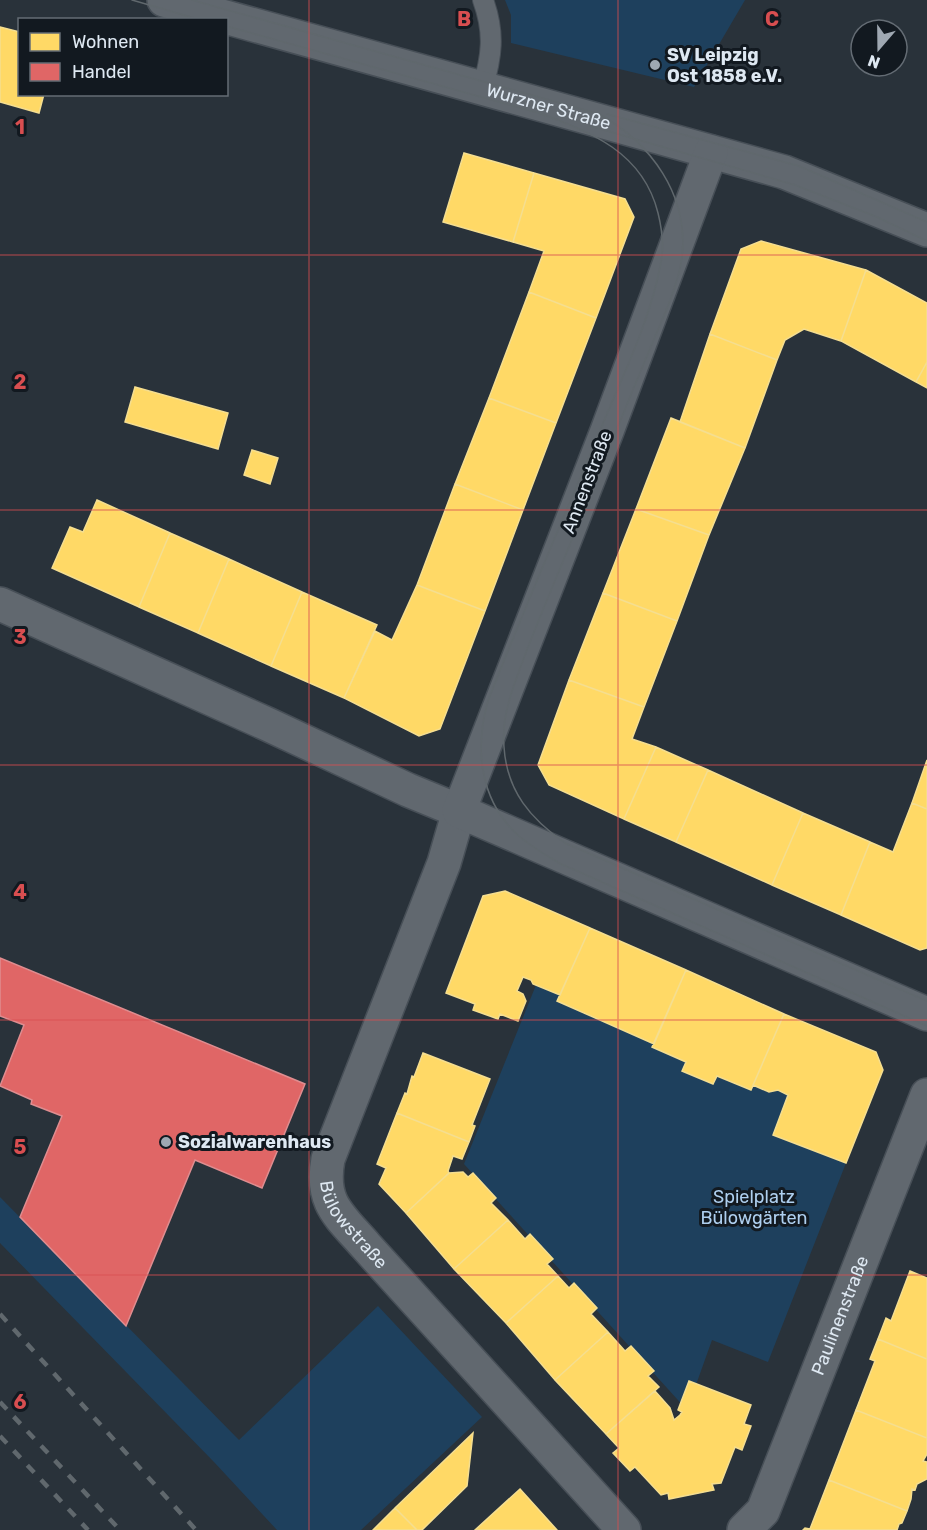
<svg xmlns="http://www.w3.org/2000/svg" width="927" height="1530" font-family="Rubik,sans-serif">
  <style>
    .green { fill: #1e405d }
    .homes { fill: #ffd966; stroke: #f5de90; stroke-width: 1.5 }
    .shops { fill: #e06666; stroke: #df8d90; stroke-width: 1.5 }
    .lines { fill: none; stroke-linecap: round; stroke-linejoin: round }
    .service-casing { stroke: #474f57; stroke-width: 22 }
    .minor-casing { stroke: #474f57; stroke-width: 36 }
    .secondary-casing { stroke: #474f57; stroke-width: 36 }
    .service { stroke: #61686f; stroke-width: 20 }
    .minor { stroke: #61686f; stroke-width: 33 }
    .secondary { stroke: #61686f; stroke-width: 33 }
    .tram { stroke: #60686d; stroke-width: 1.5 }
    .rail { stroke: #60686d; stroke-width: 4.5; stroke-dasharray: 10 10; stroke-linecap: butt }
    .grid { fill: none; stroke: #d84e50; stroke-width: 1.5; stroke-opacity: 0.55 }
    .poi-dot { fill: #9fa8b2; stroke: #121920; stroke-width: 2 }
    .labels { text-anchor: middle; stroke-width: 6; stroke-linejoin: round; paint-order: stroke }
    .poi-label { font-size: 18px; font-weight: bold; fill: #dee8f2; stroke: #121920; text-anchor: start }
    .street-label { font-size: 18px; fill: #dee8f2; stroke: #121920 }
    .park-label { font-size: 18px; fill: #aecfef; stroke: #121920 }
    .grid-label { font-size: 20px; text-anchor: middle; font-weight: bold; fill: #d84e50; stroke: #121920; stroke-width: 6; stroke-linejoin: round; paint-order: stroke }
  </style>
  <rect width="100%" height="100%" fill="#29323a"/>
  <path class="green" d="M 505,0 L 745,0 L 694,87 L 511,43 L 511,15 Z
    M 536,985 L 802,1088 L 846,1163 L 768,1362 L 712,1340 L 687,1410 L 464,1164 Z
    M 0,1197 L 239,1440 L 378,1306 L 482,1417 L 361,1530 L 277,1530 L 214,1462 L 0,1243 Z"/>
  <path class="homes" d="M 0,27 L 20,32 L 20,94 L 44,94 L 39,113 L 0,102 Z
    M 464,153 L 534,173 L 513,242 L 443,222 Z
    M 534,173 L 625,199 L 634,217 L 596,318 L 529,292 L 544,251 L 513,242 Z
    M 761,241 L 866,270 L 841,341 L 804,329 L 785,340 L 777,360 L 710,334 L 741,249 Z
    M 866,270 L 927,303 L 927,362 L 916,382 L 841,341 Z
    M 529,292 L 596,318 L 556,423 L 489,398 Z
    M 710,334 L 777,360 L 745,448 L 680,422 Z
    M 927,362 L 927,388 L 916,382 Z
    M 135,387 L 228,413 L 218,449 L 125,422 Z
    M 489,398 L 556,423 L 523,510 L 455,484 Z
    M 671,418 L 745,448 L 709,535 L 636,509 Z
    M 252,450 L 278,458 L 270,484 L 244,475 Z
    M 455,484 L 523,510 L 485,611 L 417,585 Z
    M 97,500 L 170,533 L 139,607 L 52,568 L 70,527 L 83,532 Z
    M 636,509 L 709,535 L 677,621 L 603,593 Z
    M 170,533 L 229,559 L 198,633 L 139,607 Z
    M 229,559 L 302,592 L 271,666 L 198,633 Z
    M 417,585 L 485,611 L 440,729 L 419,736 L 344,698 L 375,631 L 392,640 Z
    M 302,592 L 377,625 L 344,698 L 271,666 Z
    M 603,593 L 677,621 L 644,707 L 569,680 Z
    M 569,680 L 644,707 L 632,739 L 656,747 L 624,819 L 549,785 L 538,765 Z
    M 656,747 L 708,770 L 676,842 L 624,819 Z
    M 927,760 L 927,809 L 912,803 Z
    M 708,770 L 803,813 L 772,885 L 676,842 Z
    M 912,803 L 927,809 L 927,948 L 920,950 L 841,915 L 870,842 L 893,852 Z
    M 803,813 L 870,842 L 841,915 L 772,885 Z
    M 505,891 L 590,928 L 560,995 L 533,984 L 531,980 L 523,977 L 517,991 L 523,994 L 526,1001 L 518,1021 L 500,1014 L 498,1019 L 473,1010 L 475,1004 L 446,993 L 483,896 Z
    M 590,928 L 686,970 L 654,1044 L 557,1001 Z
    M 686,970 L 784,1014 L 751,1090 L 717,1076 L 713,1084 L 682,1071 L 686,1062 L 652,1047 Z
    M 784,1014 L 876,1052 L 883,1070 L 846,1163 L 773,1135 L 788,1095 L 778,1090 L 769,1092 L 753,1085 Z
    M 423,1053 L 490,1079 L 472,1125 L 475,1126 L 469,1142 L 397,1113 L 405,1093 L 407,1094 L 412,1076 L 414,1077 Z
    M 397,1113 L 469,1142 L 462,1159 L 453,1156 L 448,1171 L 449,1173 L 406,1213 L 379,1184 L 386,1168 L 377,1164 Z
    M 463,1172 L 468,1177 L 473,1173 L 496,1198 L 491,1203 L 508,1220 L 454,1269 L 406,1213 L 449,1173 Z
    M 508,1220 L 525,1239 L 530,1234 L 553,1259 L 547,1264 L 558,1276 L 506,1323 L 454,1269 Z
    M 910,1271 L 927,1278 L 927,1359 L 878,1339 L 886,1318 L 891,1321 Z
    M 558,1276 L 569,1288 L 574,1283 L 597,1308 L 591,1314 L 608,1332 L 555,1380 L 506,1323 Z
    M 608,1332 L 625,1351 L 631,1346 L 654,1371 L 648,1376 L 659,1387 L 606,1434 L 555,1380 Z
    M 878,1339 L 927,1359 L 927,1438 L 856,1410 L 875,1361 L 870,1359 Z
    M 689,1381 L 751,1405 L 744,1424 L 751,1426 L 742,1450 L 735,1447 L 721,1483 L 712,1484 L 714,1490 L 669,1499 L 668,1493 L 661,1495 L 635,1467 L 630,1471 L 613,1453 L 619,1448 L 606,1434 L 655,1391 L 670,1408 L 674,1420 L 680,1415 L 682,1412 L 678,1410 Z
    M 856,1410 L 927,1438 L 927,1454 L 923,1461 L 927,1462 L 927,1479 L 917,1484 L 915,1490 L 912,1489 L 911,1499 L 907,1511 L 829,1480 Z
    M 473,1433 L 467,1486 L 422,1530 L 417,1530 L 395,1508 Z
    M 829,1480 L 907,1511 L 902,1523 L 899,1524 L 897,1530 L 803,1530 L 805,1528 L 810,1529 Z
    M 520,1489 L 557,1530 L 475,1530 Z
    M 395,1508 L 417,1530 L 373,1530 Z"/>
  <path class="shops" d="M 0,958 L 305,1084 L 262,1188 L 195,1160 L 126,1326 L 20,1217 L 62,1116 L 31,1104 L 32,1100 L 0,1086 L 24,1025 L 0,1016 Z"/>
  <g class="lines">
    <g class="service-casing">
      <path id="service" d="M 482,90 C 492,56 495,33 483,0"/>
    </g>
    <g class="minor-casing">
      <g id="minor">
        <path id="s1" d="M 0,604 L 267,724 L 408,790 L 459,811 L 444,863 L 328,1159 C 320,1203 339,1215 366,1246 L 624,1530"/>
        <path id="s2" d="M 744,1530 L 763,1511 L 927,1095"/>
      </g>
    </g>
    <g class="secondary-casing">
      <g id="secondary">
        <path id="s3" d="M 164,0 L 784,172 L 927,230"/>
        <path d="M 711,152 L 607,431 L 459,811 L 927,1014"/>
      </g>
    </g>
    <use href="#service" class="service"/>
    <use href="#minor" class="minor"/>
    <use href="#secondary" class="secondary"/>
    <path class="tram" d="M 132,0 L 201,20
      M 192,0 L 599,114 C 651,143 689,195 682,257 C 680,274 674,290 668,306 C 633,388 600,471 566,554 C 552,588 538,621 525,655 C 514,685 501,715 504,747 C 507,792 531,819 565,843 L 927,1001
      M 226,26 L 546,115
      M 539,113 C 591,132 643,152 658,213 C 662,229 664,246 661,262 C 651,319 623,375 601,428 C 563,519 524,609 488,701 C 474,750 480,802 520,837 C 532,847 546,855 559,863 L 927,1026
      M 607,114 L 799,166 L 927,222
      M 590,126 L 795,185 L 877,217 L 927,241"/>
    <path class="rail" d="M 0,1314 L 196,1530
      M 0,1402 L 120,1530
      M 0,1436 L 88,1530"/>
  </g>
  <path class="grid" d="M 309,0 L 309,1530M 618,0 L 618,1530M 0,255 L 927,255M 0,510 L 927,510M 0,765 L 927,765M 0,1020 L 927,1020M 0,1275 L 927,1275"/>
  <g class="poi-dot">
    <circle cx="655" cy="65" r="6"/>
    <circle cx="166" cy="1142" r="6"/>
  </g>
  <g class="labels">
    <g class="poi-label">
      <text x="667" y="61">SV Leipzig<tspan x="667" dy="21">Ost 1858 e.V.</tspan></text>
      <text x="178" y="1148">Sozialwarenhaus</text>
    </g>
    <g class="street-label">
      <text dy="6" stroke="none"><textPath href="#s3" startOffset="399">Wurzner Straße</textPath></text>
      <text transform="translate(587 482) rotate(-69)" y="6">Annenstraße</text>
      <text dy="6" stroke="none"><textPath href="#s1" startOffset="950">Bülowstraße</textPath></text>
      <text dy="6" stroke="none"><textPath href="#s2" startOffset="237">Paulinenstraße</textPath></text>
    </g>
    <g class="park-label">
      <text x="754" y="1203">Spielplatz<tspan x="754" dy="21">Bülowgärten</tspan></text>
    </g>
  </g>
  <g class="grid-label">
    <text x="464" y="26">B</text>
    <text x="772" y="26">C</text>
    <text x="20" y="134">1</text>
    <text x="20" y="389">2</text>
    <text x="20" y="644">3</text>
    <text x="20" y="899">4</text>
    <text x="20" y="1154">5</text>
    <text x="20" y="1409">6</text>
  </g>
  <rect x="18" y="18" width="210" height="78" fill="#121920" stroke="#646c74" stroke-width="1.5"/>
  <rect x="30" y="33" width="30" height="18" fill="#ffd966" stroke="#646c74" stroke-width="1.5"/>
  <text x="72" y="48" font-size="18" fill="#dee8f2">Wohnen</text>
  <rect x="30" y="63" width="30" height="18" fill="#e06666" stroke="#646c74" stroke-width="1.5"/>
  <text x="72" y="78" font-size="18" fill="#dee8f2">Handel</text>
  <g transform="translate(879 48) rotate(200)"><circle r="28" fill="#121920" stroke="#646c74" stroke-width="1.5"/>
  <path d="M0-4.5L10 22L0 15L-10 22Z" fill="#9fa8b2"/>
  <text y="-9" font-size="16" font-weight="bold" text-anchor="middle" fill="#dee8f2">N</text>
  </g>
</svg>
